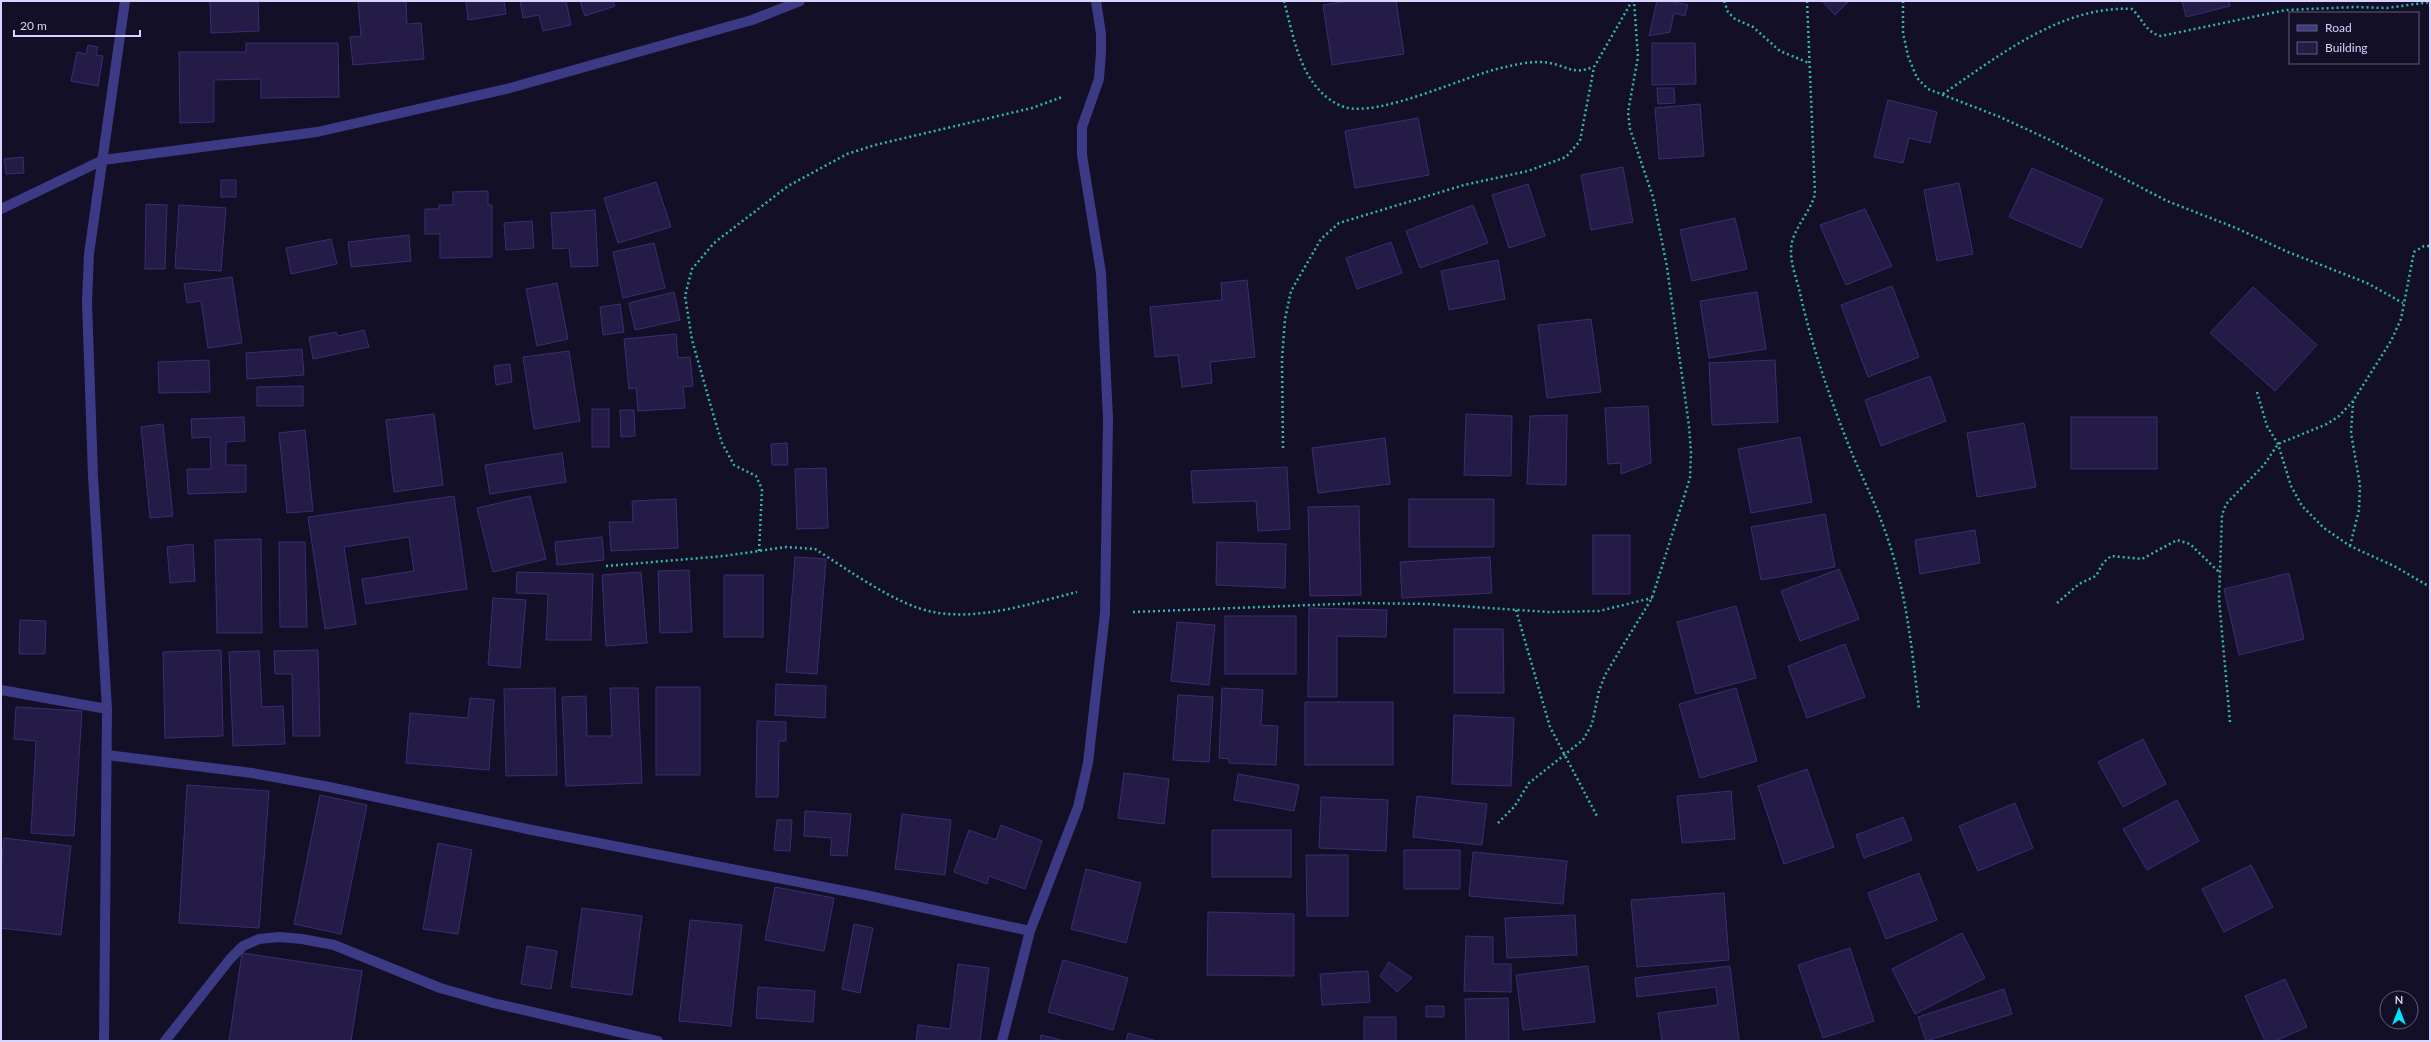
<svg xmlns="http://www.w3.org/2000/svg" width="2431" height="1042" font-family="Lato,sans-serif">
  <style>
    .building { fill: #241b47; stroke: #3b2d73 }
    .lines { fill: none; stroke-linecap: round; stroke-linejoin: round }
    .path { stroke: #2fb8b0; stroke-width: 2.5; stroke-dasharray: 2 3; stroke-linecap: butt }
    .minor { stroke: #3d3a85; stroke-width: 10 }
  </style>
  <rect width="100%" height="100%" fill="#130f26"/>
  <path class="building" d="M 210,1 L 258,1 L 259,31 L 211,33 Z
    M 358,1 L 406,1 L 407,24 L 421,23 L 424,59 L 353,65 L 350,37 L 361,36 Z
    M 466,1 L 504,1 L 506,14 L 468,20 Z
    M 520,1 L 566,1 L 571,25 L 543,31 L 539,15 L 523,18 Z
    M 580,1 L 613,1 L 615,6 L 585,16 Z
    M 1348,1 L 1396,1 L 1404,54 L 1332,65 L 1323,5 Z
    M 1657,1 L 1670,1 L 1688,5 L 1685,16 L 1674,13 L 1670,32 L 1649,36 Z
    M 1822,1 L 1849,1 L 1835,15 Z
    M 2182,1 L 2229,1 L 2230,6 L 2186,17 Z
    M 246,43 L 338,43 L 339,97 L 261,98 L 261,79 L 214,80 L 214,122 L 180,123 L 179,52 L 246,52 Z
    M 1652,43 L 1695,43 L 1696,84 L 1652,85 Z
    M 88,45 L 98,47 L 96,55 L 103,56 L 98,86 L 71,81 L 77,52 L 86,54 Z
    M 1657,88 L 1674,88 L 1675,103 L 1658,104 Z
    M 1888,100 L 1937,112 L 1930,143 L 1909,138 L 1903,163 L 1874,157 Z
    M 1700,104 L 1704,156 L 1659,159 L 1655,108 Z
    M 1418,118 L 1429,175 L 1355,188 L 1345,131 Z
    M 23,157 L 24,173 L 6,174 L 4,159 Z
    M 1623,167 L 1633,222 L 1591,230 L 1581,175 Z
    M 2032,168 L 2103,199 L 2081,248 L 2009,217 Z
    M 221,180 L 236,180 L 236,197 L 221,197 Z
    M 656,182 L 671,227 L 618,243 L 604,198 Z
    M 1959,183 L 1973,254 L 1937,261 L 1924,190 Z
    M 1528,184 L 1545,236 L 1509,248 L 1492,195 Z
    M 488,191 L 488,205 L 492,205 L 492,257 L 440,258 L 440,234 L 425,234 L 425,209 L 439,209 L 439,205 L 453,205 L 453,192 Z
    M 146,204 L 167,205 L 165,269 L 145,269 Z
    M 179,205 L 226,208 L 221,271 L 175,268 Z
    M 1473,205 L 1488,243 L 1420,268 L 1406,231 Z
    M 1865,209 L 1892,266 L 1846,285 L 1820,225 Z
    M 595,210 L 598,266 L 571,267 L 569,248 L 553,249 L 551,213 Z
    M 1735,218 L 1747,269 L 1692,281 L 1680,230 Z
    M 532,221 L 534,248 L 506,250 L 504,223 Z
    M 409,235 L 411,261 L 351,267 L 348,242 Z
    M 331,239 L 337,264 L 291,274 L 286,248 Z
    M 1391,242 L 1402,273 L 1357,289 L 1346,258 Z
    M 654,243 L 665,288 L 623,298 L 613,252 Z
    M 1498,260 L 1505,299 L 1449,310 L 1441,271 Z
    M 232,277 L 242,343 L 208,348 L 201,301 L 187,303 L 184,284 Z
    M 1247,280 L 1255,357 L 1210,362 L 1212,383 L 1182,387 L 1178,355 L 1155,357 L 1150,307 L 1222,300 L 1221,283 Z
    M 557,283 L 568,339 L 537,346 L 526,289 Z
    M 1892,286 L 1919,357 L 1868,377 L 1841,305 Z
    M 2253,287 L 2317,345 L 2275,391 L 2210,333 Z
    M 674,292 L 680,320 L 635,330 L 629,303 Z
    M 1757,292 L 1766,349 L 1709,358 L 1700,301 Z
    M 620,304 L 624,332 L 603,335 L 600,307 Z
    M 1591,319 L 1601,392 L 1547,398 L 1538,325 Z
    M 364,330 L 369,347 L 313,359 L 309,337 L 336,332 L 338,336 Z
    M 676,334 L 678,358 L 690,357 L 693,386 L 683,387 L 685,408 L 638,411 L 636,388 L 629,389 L 624,339 Z
    M 302,349 L 304,375 L 247,379 L 246,353 Z
    M 569,351 L 580,421 L 534,429 L 523,357 Z
    M 209,360 L 210,392 L 159,393 L 158,362 Z
    M 1775,360 L 1778,422 L 1712,425 L 1709,363 Z
    M 510,364 L 512,382 L 496,385 L 494,366 Z
    M 1930,376 L 1946,421 L 1881,446 L 1865,400 Z
    M 303,386 L 303,406 L 257,406 L 257,387 Z
    M 1648,406 L 1651,463 L 1621,474 L 1621,463 L 1608,464 L 1605,408 Z
    M 592,409 L 609,409 L 609,447 L 592,447 Z
    M 620,410 L 634,410 L 635,436 L 621,437 Z
    M 434,414 L 443,485 L 394,492 L 386,420 Z
    M 1466,414 L 1512,416 L 1511,476 L 1464,475 Z
    M 1567,415 L 1566,485 L 1527,484 L 1530,416 Z
    M 244,417 L 245,441 L 226,442 L 226,465 L 246,465 L 246,492 L 188,494 L 187,469 L 211,469 L 210,437 L 192,438 L 191,419 Z
    M 2071,417 L 2157,417 L 2157,469 L 2071,469 Z
    M 2024,423 L 2036,487 L 1977,497 L 1967,433 Z
    M 163,424 L 173,516 L 150,518 L 141,427 Z
    M 305,430 L 313,511 L 287,513 L 279,433 Z
    M 1800,437 L 1812,502 L 1751,513 L 1738,449 Z
    M 1385,438 L 1390,484 L 1318,493 L 1312,448 Z
    M 787,443 L 788,465 L 772,465 L 771,444 Z
    M 562,453 L 566,482 L 490,494 L 485,465 Z
    M 1287,467 L 1290,529 L 1258,531 L 1256,501 L 1193,503 L 1191,471 Z
    M 826,468 L 828,528 L 797,529 L 795,469 Z
    M 454,496 L 467,589 L 366,604 L 362,579 L 414,571 L 409,537 L 344,547 L 356,624 L 325,629 L 308,517 Z
    M 530,496 L 546,559 L 493,572 L 477,508 Z
    M 676,499 L 678,548 L 611,551 L 609,522 L 633,522 L 632,501 Z
    M 1409,499 L 1494,499 L 1494,547 L 1409,547 Z
    M 1359,506 L 1361,595 L 1310,596 L 1308,507 Z
    M 1825,514 L 1835,567 L 1761,580 L 1751,527 Z
    M 1975,530 L 1980,563 L 1920,574 L 1915,540 Z
    M 1593,535 L 1630,535 L 1630,594 L 1593,594 Z
    M 602,537 L 604,560 L 557,565 L 555,542 Z
    M 261,539 L 262,633 L 217,633 L 215,540 Z
    M 279,542 L 305,542 L 307,627 L 280,627 Z
    M 1217,542 L 1286,544 L 1285,588 L 1216,585 Z
    M 193,544 L 195,581 L 170,583 L 167,547 Z
    M 795,557 L 826,559 L 817,674 L 786,672 Z
    M 1490,557 L 1492,593 L 1402,598 L 1400,562 Z
    M 1839,569 L 1859,619 L 1800,641 L 1781,591 Z
    M 689,570 L 692,632 L 660,633 L 658,571 Z
    M 517,572 L 593,574 L 591,640 L 546,640 L 548,594 L 516,593 Z
    M 641,572 L 647,643 L 606,646 L 602,575 Z
    M 2289,573 L 2304,639 L 2239,655 L 2224,589 Z
    M 724,575 L 763,575 L 763,637 L 724,637 Z
    M 493,598 L 526,600 L 520,668 L 488,665 Z
    M 1736,606 L 1756,678 L 1696,694 L 1677,622 Z
    M 1309,608 L 1387,610 L 1386,637 L 1337,636 L 1337,697 L 1308,697 Z
    M 1225,616 L 1296,616 L 1296,674 L 1225,674 Z
    M 20,620 L 46,621 L 45,654 L 19,654 Z
    M 1177,622 L 1215,625 L 1209,685 L 1171,681 Z
    M 1454,629 L 1503,629 L 1504,693 L 1454,693 Z
    M 1845,644 L 1865,697 L 1807,718 L 1788,666 Z
    M 221,650 L 223,736 L 165,738 L 163,652 Z
    M 318,650 L 320,736 L 293,736 L 292,674 L 275,674 L 274,651 Z
    M 259,651 L 262,707 L 283,706 L 285,744 L 233,746 L 229,652 Z
    M 776,684 L 826,686 L 825,718 L 775,715 Z
    M 656,687 L 700,687 L 700,775 L 656,775 Z
    M 555,688 L 557,775 L 506,776 L 504,689 Z
    M 610,688 L 638,688 L 642,783 L 566,786 L 562,697 L 586,696 L 587,736 L 612,736 Z
    M 1222,688 L 1263,690 L 1261,725 L 1278,726 L 1276,765 L 1229,763 L 1229,759 L 1219,758 Z
    M 1736,688 L 1757,761 L 1700,778 L 1679,704 Z
    M 1178,695 L 1213,697 L 1209,762 L 1173,760 Z
    M 470,698 L 494,700 L 489,770 L 406,763 L 410,713 L 468,718 Z
    M 1305,702 L 1393,702 L 1393,765 L 1305,765 Z
    M 16,707 L 82,711 L 74,836 L 31,833 L 36,741 L 14,739 Z
    M 1454,715 L 1514,718 L 1511,786 L 1452,784 Z
    M 757,721 L 786,722 L 786,741 L 779,741 L 778,797 L 756,797 Z
    M 2143,739 L 2166,784 L 2123,807 L 2098,762 Z
    M 1807,769 L 1834,847 L 1784,864 L 1758,786 Z
    M 1124,773 L 1169,779 L 1164,824 L 1118,818 Z
    M 1238,774 L 1299,785 L 1294,811 L 1234,800 Z
    M 187,785 L 269,791 L 259,928 L 179,923 Z
    M 1731,791 L 1735,839 L 1682,843 L 1677,796 Z
    M 320,795 L 367,805 L 341,934 L 294,924 Z
    M 1417,796 L 1487,804 L 1482,845 L 1413,837 Z
    M 1321,797 L 1388,800 L 1386,851 L 1319,848 Z
    M 2177,800 L 2199,841 L 2147,870 L 2123,829 Z
    M 2015,803 L 2033,848 L 1978,871 L 1959,826 Z
    M 805,811 L 851,814 L 847,856 L 830,855 L 832,838 L 804,836 Z
    M 902,814 L 951,820 L 945,875 L 895,869 Z
    M 1903,817 L 1912,840 L 1864,858 L 1856,835 Z
    M 777,820 L 792,820 L 790,851 L 774,850 Z
    M 1001,825 L 1042,841 L 1025,889 L 989,876 L 987,884 L 954,872 L 969,830 L 996,840 Z
    M 1212,830 L 1291,830 L 1291,877 L 1212,877 Z
    M 4,838 L 71,846 L 61,935 L 1,928 L 1,868 Z
    M 438,843 L 472,850 L 458,934 L 423,929 Z
    M 1404,850 L 1460,850 L 1460,889 L 1404,889 Z
    M 1473,852 L 1567,861 L 1563,904 L 1469,896 Z
    M 1306,855 L 1348,855 L 1348,916 L 1307,916 Z
    M 2251,865 L 2273,907 L 2224,932 L 2202,889 Z
    M 1086,869 L 1141,883 L 1126,943 L 1071,929 Z
    M 1919,873 L 1937,920 L 1886,939 L 1868,893 Z
    M 775,887 L 834,898 L 824,951 L 765,940 Z
    M 1724,893 L 1729,960 L 1637,967 L 1631,900 Z
    M 582,908 L 642,916 L 632,995 L 571,987 Z
    M 1208,912 L 1294,914 L 1294,976 L 1207,975 Z
    M 1575,915 L 1577,955 L 1507,958 L 1505,918 Z
    M 690,920 L 742,925 L 731,1026 L 679,1021 Z
    M 854,924 L 873,928 L 860,993 L 842,989 Z
    M 1962,933 L 1985,978 L 1915,1014 L 1892,969 Z
    M 1466,936 L 1493,937 L 1493,964 L 1511,964 L 1511,992 L 1464,991 Z
    M 527,946 L 557,951 L 551,989 L 521,984 Z
    M 1850,948 L 1874,1021 L 1823,1038 L 1798,965 Z
    M 242,953 L 362,971 L 351,1041 L 229,1041 Z
    M 1063,960 L 1128,978 L 1113,1030 L 1048,1012 Z
    M 1389,962 L 1412,978 L 1397,992 L 1380,976 Z
    M 958,964 L 989,968 L 980,1041 L 916,1041 L 918,1025 L 950,1029 Z
    M 1588,966 L 1595,1022 L 1523,1030 L 1516,975 Z
    M 1730,966 L 1739,1041 L 1662,1041 L 1658,1013 L 1718,1005 L 1716,987 L 1637,997 L 1635,978 Z
    M 1368,971 L 1370,1002 L 1322,1005 L 1320,974 Z
    M 2285,979 L 2307,1027 L 2275,1041 L 2265,1041 L 2245,996 Z
    M 758,987 L 815,991 L 813,1022 L 756,1018 Z
    M 2004,989 L 2012,1014 L 1926,1041 L 1918,1017 Z
    M 1508,998 L 1509,1041 L 1466,1041 L 1465,999 Z
    M 1426,1006 L 1444,1006 L 1444,1017 L 1426,1017 Z
    M 1364,1017 L 1396,1017 L 1396,1041 L 1364,1041 Z
    M 1128,1033 L 1157,1041 L 1126,1041 Z
    M 1041,1035 L 1065,1041 L 1040,1041 Z"/>
  <g class="lines">
    <path class="path" d="M 1284,1 C 1291,27 1296,56 1310,78 C 1318,91 1330,102 1344,107 C 1380,118 1466,75 1505,67 C 1519,64 1535,60 1550,63 C 1569,67 1573,75 1593,67
      M 1724,1 L 1728,12 L 1735,19 L 1753,27 L 1780,51 L 1809,63
      M 1807,1 L 1815,194 C 1810,214 1790,231 1791,252 C 1791,265 1797,280 1800,293 C 1812,348 1832,404 1853,456 C 1864,481 1876,505 1885,531 C 1906,588 1912,649 1919,709
      M 1903,1 L 1903,33 L 1908,56 L 1917,78 L 1928,89 L 2000,117 L 2050,140 L 2167,201 L 2236,228 L 2288,252 L 2367,283 L 2403,303
      M 1943,94 C 1997,57 2062,5 2132,9 C 2142,18 2146,33 2161,36 L 2286,10 L 2356,7 L 2387,8 L 2430,2
      M 2257,392 L 2267,426 L 2278,444 L 2291,486 L 2302,506 L 2324,528 L 2350,546 L 2396,567 L 2430,587
      M 1283,448 L 1282,359 L 1285,319 L 1291,291 L 1321,239 L 1339,223 L 1464,185 L 1528,171 L 1566,157 L 1580,141 L 1594,67 L 1632,1
      M 2350,546 L 2359,510 L 2360,485 L 2351,433 L 2353,402
      M 759,551 L 762,489 L 756,476 L 734,465 L 722,443 L 714,417 L 692,340 L 685,296 L 692,269 L 714,243 L 788,186 L 847,154 L 875,145 L 1032,108 L 1062,97
      M 606,566 L 724,556 L 786,547 L 815,549 C 847,569 896,605 933,612 C 980,621 1032,603 1077,592
      M 2057,603 L 2079,584 L 2096,576 L 2103,563 L 2111,556 L 2142,559 L 2177,540 L 2190,544 L 2219,572
      M 1516,610 L 1550,727 L 1598,818
      M 1133,612 L 1363,603 L 1429,604 L 1549,612 L 1599,611 L 1652,598
      M 2230,722 L 2219,599 L 2222,515 L 2226,504 L 2264,465 L 2278,444 L 2327,424 L 2339,416 L 2353,401 L 2391,341 L 2401,319 L 2414,252 L 2424,246 L 2430,246
      M 1498,823 L 1514,807 L 1529,783 L 1583,740 L 1592,724 L 1599,691 L 1605,675 L 1652,598 L 1690,478 L 1691,453 L 1689,426 L 1667,267 L 1653,197 L 1630,129 L 1628,112 L 1638,57 L 1634,1"/>
    <path class="minor" d="M 1,209 L 103,160 L 317,132 L 510,88 L 752,20 L 800,1
      M 1,690 L 107,709
      M 107,755 L 252,773 L 329,787 L 532,830 L 865,895 L 1030,931
      M 104,1041 L 107,709 L 93,476 L 87,302 L 89,254 L 125,1
      M 165,1041 L 230,959 L 243,946 L 259,939 L 279,937 L 302,939 L 334,945 L 440,988 L 493,1003 L 658,1041
      M 1002,1041 L 1030,931 L 1078,807 L 1088,763 L 1105,613 L 1108,419 L 1101,273 L 1082,155 L 1082,127 L 1099,79 L 1101,52 L 1101,34 L 1096,1"/>
  </g>
  <rect width="2431" height="1042" fill="none" stroke="#d9d4ff" stroke-width="4"/>
  <rect x="2289" y="12" width="130" height="52" fill="#130f26" stroke="#625e7d"/>
  <rect x="2297" y="25" width="20" height="6" fill="#3d3a85" stroke="#625e7d"/>
  <text x="2325" y="32" font-size="12" fill="#d9d4ff">Road</text>
  <rect x="2297" y="42" width="20" height="12" fill="#241b47" stroke="#625e7d"/>
  <text x="2325" y="52" font-size="12" fill="#d9d4ff">Building</text>
  <g transform="translate(2399 1010)"><circle r="19" fill="#130f26" stroke="#625e7d"/>
  <path d="M0-3L7 15L0 10L-7 15Z" fill="#00e5ff"/>
  <text y="-6" font-size="11" font-weight="bold" text-anchor="middle" fill="#d9d4ff">N</text>
  </g>
  <path d="M14 30v6h126v-6" fill="none" stroke="#d9d4ff" stroke-width="2"/>
  <text x="20" y="30" font-size="12" fill="#d9d4ff" stroke="#130f26" stroke-width="3" paint-order="stroke">20 m</text>
</svg>
